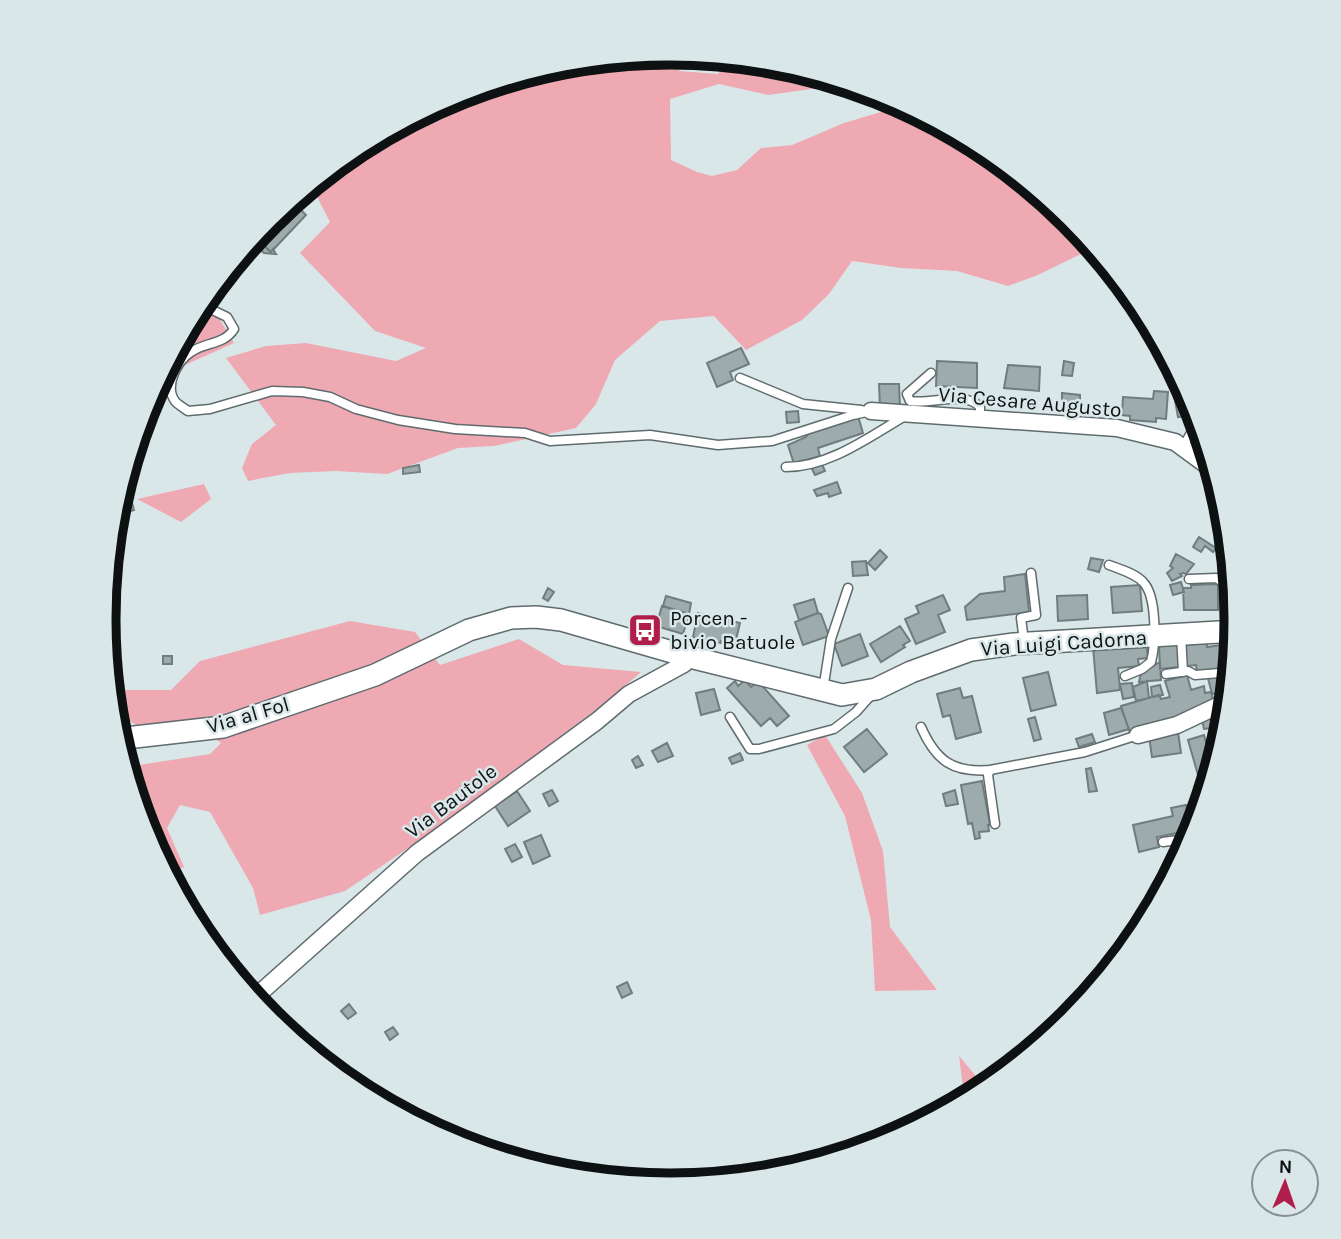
<svg xmlns="http://www.w3.org/2000/svg" width="1341" height="1239" font-family="Karla,sans-serif">
  <style>
    .green { fill: #efa9b3 }
    .building { fill: #9eabad; stroke: #707c7e; stroke-width: 2 }
    .lines { fill: none; stroke-linecap: round; stroke-linejoin: round }
    .lane-casing { stroke: #5f6b6d; stroke-width: 11 }
    .street-casing { stroke: #5f6b6d; stroke-width: 19 }
    .secondary-casing { stroke: #5f6b6d; stroke-width: 24 }
    .lane { stroke: #fff; stroke-width: 8 }
    .street { stroke: #fff; stroke-width: 16 }
    .secondary { stroke: #fff; stroke-width: 21 }
    .labels { text-anchor: middle; stroke-width: 5; stroke-linejoin: round; paint-order: stroke }
    .street-label { font-size: 21px; fill: #0d1112; stroke: #d9e7e9 }
    .poi-label { font-size: 21px; fill: #0d1112; stroke: #d9e7e9; text-anchor: start }
    .rim { fill: none; stroke: #0d1112; stroke-width: 9 }
  </style>
  <rect width="100%" height="100%" fill="#d9e7e9"/>
  <path class="green" d="M 671,53 L 681,53 L 679,71 L 718,74 L 728,58 L 782,63 L 847,84 L 768,95 L 719,84 L 670,99 L 671,160 L 697,172 L 712,176 L 737,170 L 761,148 L 792,145 L 844,123 L 904,105 L 986,148 L 1072,219 L 1095,247 L 1038,275 L 1008,286 L 957,271 L 901,268 L 852,261 L 829,294 L 802,320 L 746,350 L 714,316 L 660,321 L 615,360 L 596,404 L 576,428 L 494,446 L 458,448 L 387,474 L 336,471 L 290,473 L 248,481 L 242,468 L 252,444 L 276,425 L 226,358 L 266,346 L 306,343 L 396,361 L 426,348 L 375,331 L 300,253 L 330,222 L 311,185 L 356,148 L 454,96 L 560,63 Z
    M 198,307 L 216,313 L 234,343 L 185,365 L 165,369 Z
    M 1170,357 L 1183,380 L 1167,381 L 1163,362 Z
    M 204,484 L 211,499 L 181,522 L 137,499 Z
    M 350,621 L 415,632 L 440,665 L 519,639 L 563,665 L 641,672 L 605,703 L 426,836 L 345,891 L 260,915 L 253,888 L 210,812 L 180,805 L 167,828 L 184,867 L 167,874 L 147,836 L 126,767 L 210,754 L 221,743 L 190,723 L 137,726 L 129,720 L 114,724 L 110,690 L 171,690 L 200,661 Z
    M 825,735 L 862,793 L 883,851 L 890,927 L 937,990 L 875,991 L 871,920 L 845,816 L 807,745 Z
    M 959,1056 L 987,1089 L 965,1102 Z"/>
  <path class="building" d="M 295,204 L 306,215 L 271,252 L 260,242 Z
    M 260,242 L 271,252 L 273,249 L 276,254 L 264,253 L 256,245 Z
    M 741,348 L 749,364 L 730,372 L 733,380 L 717,387 L 707,363 Z
    M 937,361 L 977,363 L 977,388 L 936,386 Z
    M 1064,361 L 1074,363 L 1072,376 L 1062,375 Z
    M 1008,365 L 1040,367 L 1039,391 L 1004,388 Z
    M 879,384 L 899,384 L 900,407 L 880,408 Z
    M 1186,387 L 1198,414 L 1178,417 L 1173,389 Z
    M 1154,391 L 1168,392 L 1166,419 L 1156,418 L 1156,422 L 1130,420 L 1130,416 L 1122,415 L 1123,397 L 1153,399 Z
    M 1062,393 L 1080,395 L 1080,404 L 1062,403 Z
    M 798,411 L 799,422 L 787,423 L 786,412 Z
    M 143,415 L 145,416 L 144,421 L 149,422 L 147,432 L 141,431 Z
    M 858,416 L 863,433 L 818,448 L 820,456 L 794,464 L 788,445 L 806,437 L 810,431 Z
    M 821,462 L 825,471 L 815,475 L 811,467 Z
    M 419,465 L 420,472 L 403,474 L 403,468 Z
    M 837,482 L 841,493 L 829,497 L 828,493 L 817,496 L 814,490 Z
    M 132,503 L 134,510 L 127,512 L 125,505 Z
    M 1199,537 L 1216,548 L 1213,552 L 1205,546 L 1201,552 L 1193,547 Z
    M 880,550 L 887,557 L 875,570 L 868,563 Z
    M 1176,554 L 1194,564 L 1186,574 L 1183,573 L 1180,574 L 1182,576 L 1172,581 L 1167,573 L 1173,568 L 1170,566 Z
    M 1091,558 L 1103,560 L 1099,572 L 1088,569 Z
    M 866,561 L 868,575 L 853,576 L 852,562 Z
    M 1233,570 L 1234,582 L 1230,583 L 1227,571 Z
    M 1025,574 L 1029,612 L 967,620 L 965,607 L 980,594 L 1005,591 L 1004,577 Z
    M 1181,582 L 1184,592 L 1173,595 L 1170,585 Z
    M 1218,584 L 1218,610 L 1184,610 L 1183,588 L 1191,588 L 1191,585 Z
    M 1140,585 L 1142,611 L 1113,613 L 1111,587 Z
    M 548,588 L 554,592 L 548,601 L 543,598 Z
    M 943,595 L 950,610 L 938,615 L 945,632 L 916,644 L 905,619 L 919,613 L 916,606 Z
    M 1087,595 L 1088,619 L 1058,621 L 1057,596 Z
    M 666,596 L 691,603 L 689,614 L 663,606 Z
    M 814,599 L 818,613 L 799,620 L 794,605 Z
    M 662,606 L 689,614 L 683,634 L 656,626 Z
    M 698,613 L 740,623 L 735,644 L 721,641 L 721,643 L 693,637 Z
    M 818,613 L 821,614 L 829,636 L 803,645 L 795,622 Z
    M 900,626 L 910,641 L 903,645 L 905,647 L 881,662 L 870,644 Z
    M 860,634 L 868,656 L 842,666 L 834,644 Z
    M 1146,642 L 1148,658 L 1138,659 L 1139,666 L 1118,668 L 1120,690 L 1097,693 L 1093,647 Z
    M 1207,642 L 1207,647 L 1235,643 L 1233,665 L 1230,665 L 1230,668 L 1197,672 L 1196,665 L 1160,669 L 1159,645 Z
    M 163,656 L 172,656 L 172,664 L 163,664 Z
    M 1160,662 L 1161,680 L 1139,682 L 1141,673 Z
    M 1048,672 L 1056,705 L 1031,711 L 1023,678 Z
    M 1187,675 L 1191,690 L 1204,686 L 1205,693 L 1211,692 L 1214,702 L 1185,718 L 1130,733 L 1121,706 L 1159,695 L 1161,699 L 1170,697 L 1165,681 Z
    M 1232,675 L 1231,690 L 1212,694 L 1208,678 Z
    M 745,680 L 751,687 L 758,681 L 789,716 L 777,726 L 770,718 L 761,726 L 727,688 L 735,681 L 738,686 Z
    M 1147,681 L 1149,698 L 1136,701 L 1133,687 Z
    M 1132,683 L 1134,697 L 1123,699 L 1120,684 Z
    M 1160,685 L 1163,695 L 1152,697 L 1151,687 Z
    M 960,688 L 963,698 L 972,696 L 981,732 L 956,739 L 950,715 L 943,717 L 937,694 Z
    M 714,689 L 720,710 L 701,715 L 696,693 Z
    M 1229,704 L 1227,729 L 1213,732 L 1211,728 L 1204,729 L 1201,716 Z
    M 1121,708 L 1129,729 L 1109,735 L 1104,713 Z
    M 1035,717 L 1041,739 L 1034,741 L 1028,719 Z
    M 867,729 L 887,754 L 864,772 L 844,747 Z
    M 1178,732 L 1181,753 L 1152,757 L 1149,736 Z
    M 1092,734 L 1095,742 L 1079,747 L 1076,739 Z
    M 1204,735 L 1209,754 L 1220,750 L 1213,775 L 1198,775 L 1188,740 Z
    M 667,743 L 673,756 L 658,762 L 652,751 Z
    M 740,753 L 743,760 L 732,764 L 729,758 Z
    M 638,756 L 643,765 L 636,768 L 632,760 Z
    M 1091,768 L 1097,791 L 1089,792 L 1086,769 Z
    M 982,781 L 990,825 L 988,825 L 989,831 L 979,832 L 980,838 L 975,839 L 972,823 L 968,824 L 961,785 Z
    M 552,790 L 558,801 L 549,806 L 543,794 Z
    M 955,790 L 958,804 L 946,806 L 943,794 Z
    M 517,791 L 530,811 L 508,826 L 495,806 Z
    M 1186,805 L 1192,830 L 1157,837 L 1159,847 L 1139,852 L 1133,825 L 1173,816 L 1171,808 Z
    M 541,835 L 550,856 L 533,864 L 524,842 Z
    M 515,844 L 522,857 L 512,862 L 505,849 Z
    M 1181,862 L 1172,878 L 1170,879 L 1166,867 Z
    M 627,982 L 632,993 L 622,998 L 617,987 Z
    M 349,1004 L 356,1013 L 348,1019 L 341,1011 Z
    M 393,1027 L 398,1034 L 390,1040 L 385,1032 Z"/>
  <g class="lines">
    <g class="lane-casing">
      <path id="lane" d="M 253,239 L 281,215
        M 200,304 L 227,317 L 234,329 C 224,345 205,342 191,352 C 177,361 164,386 175,401 C 177,404 184,408 188,411 L 210,409 L 272,391 L 303,392 L 330,397 L 356,409 L 398,420 L 455,429 L 525,433 L 550,441 L 650,435 L 718,445 L 772,441 L 853,415 L 871,411
        M 931,373 L 907,394 L 910,401 C 931,405 965,390 980,407 L 980,418
        M 740,378 L 803,404 L 861,410
        M 1183,447 L 1196,424 L 1201,423
        M 786,467 C 829,467 869,437 905,416
        M 1221,550 L 1231,556
        M 1109,565 C 1119,569 1135,573 1143,582 C 1157,596 1156,643 1151,662 L 1142,669 L 1125,676
        M 1189,579 L 1216,578 L 1226,584 L 1233,629
        M 1181,635 L 1183,672
        M 1024,641 L 1021,618 L 1036,615 L 1031,573
        M 1166,674 L 1188,671 L 1195,675 L 1232,672
        M 823,690 L 831,639 L 848,588
        M 730,717 L 750,749 L 759,749 L 834,729 L 856,712 L 872,694
        M 921,727 C 936,761 953,773 990,770
        M 995,824 L 988,775 L 990,770 L 1085,752 L 1138,735
        M 1163,842 L 1193,838
        M 1163,895 L 1163,894"/>
    </g>
    <g class="street-casing">
      <path id="street" d="M 871,411 L 1117,428 L 1175,442 L 1216,472
        M 1138,735 L 1177,725 L 1230,700
        M 252,1000 L 417,853 L 597,721 L 629,694 L 684,664 L 686,656"/>
    </g>
    <g class="secondary-casing">
      <path id="secondary" d="M 117,739 L 223,727 L 375,675 L 469,630 L 511,618 L 536,617 L 561,620 L 686,656 L 842,695 L 876,689 L 911,672 L 971,650 L 1014,644 L 1236,631"/>
    </g>
    <use href="#lane" class="lane"/>
    <use href="#street" class="street"/>
    <use href="#secondary" class="secondary"/>
  </g>
  <defs>
    <g id="bus-square" transform="scale(1.75)"><rect x="-9" y="-9" width="18" height="18" rx="4" fill="#b01e4c" stroke="#d9e7e9"/><path d="M-5-6H5V4H4V6H2V4H-2V6H-4V4H-5ZM-3.5-4V0h7V-4ZM-3.5 1.2v1.5H-2V1.2ZM2 1.2v1.5H3.5V1.2Z" fill="#fff"/></g>
  </defs>
  <g fill-rule="evenodd">
    <use href="#bus-square" x="645" y="630"/>
  </g>
  <g class="labels">
    <g class="street-label">
      <text transform="translate(1030 402) rotate(5)" y="7">Via Cesare Augusto</text>
      <text transform="translate(1064 643) rotate(-4)" y="7">Via Luigi Cadorna</text>
      <text transform="translate(248 715) rotate(-16)" y="7">Via al Fol</text>
      <text transform="translate(451 801) rotate(-37)" y="7">Via Bautole</text>
    </g>
    <g class="poi-label">
      <text x="670" y="625">Porcen -<tspan x="670" dy="24">bivio Batuole</tspan></text>
    </g>
  </g>
  <path d="M0 0H1341V1239H0ZM116 619a554 554 0 1 1 1108 0a554 554 0 1 1-1108 0Z" fill="#d9e7e9" fill-rule="evenodd"/>
  <path class="rim" d="M116 619a554 554 0 1 1 1108 0a554 554 0 1 1-1108 0Z"/>
  <g transform="translate(1285 1183) rotate(2)"><circle r="33" fill="#d9e7e9" stroke="#879193" stroke-width="2"/>
  <path d="M0-5L12 26L0 18L-12 26Z" fill="#b01e4c"/>
  <text y="-10" font-size="19" font-weight="bold" text-anchor="middle" fill="#0d1112">N</text>
  </g>
</svg>
